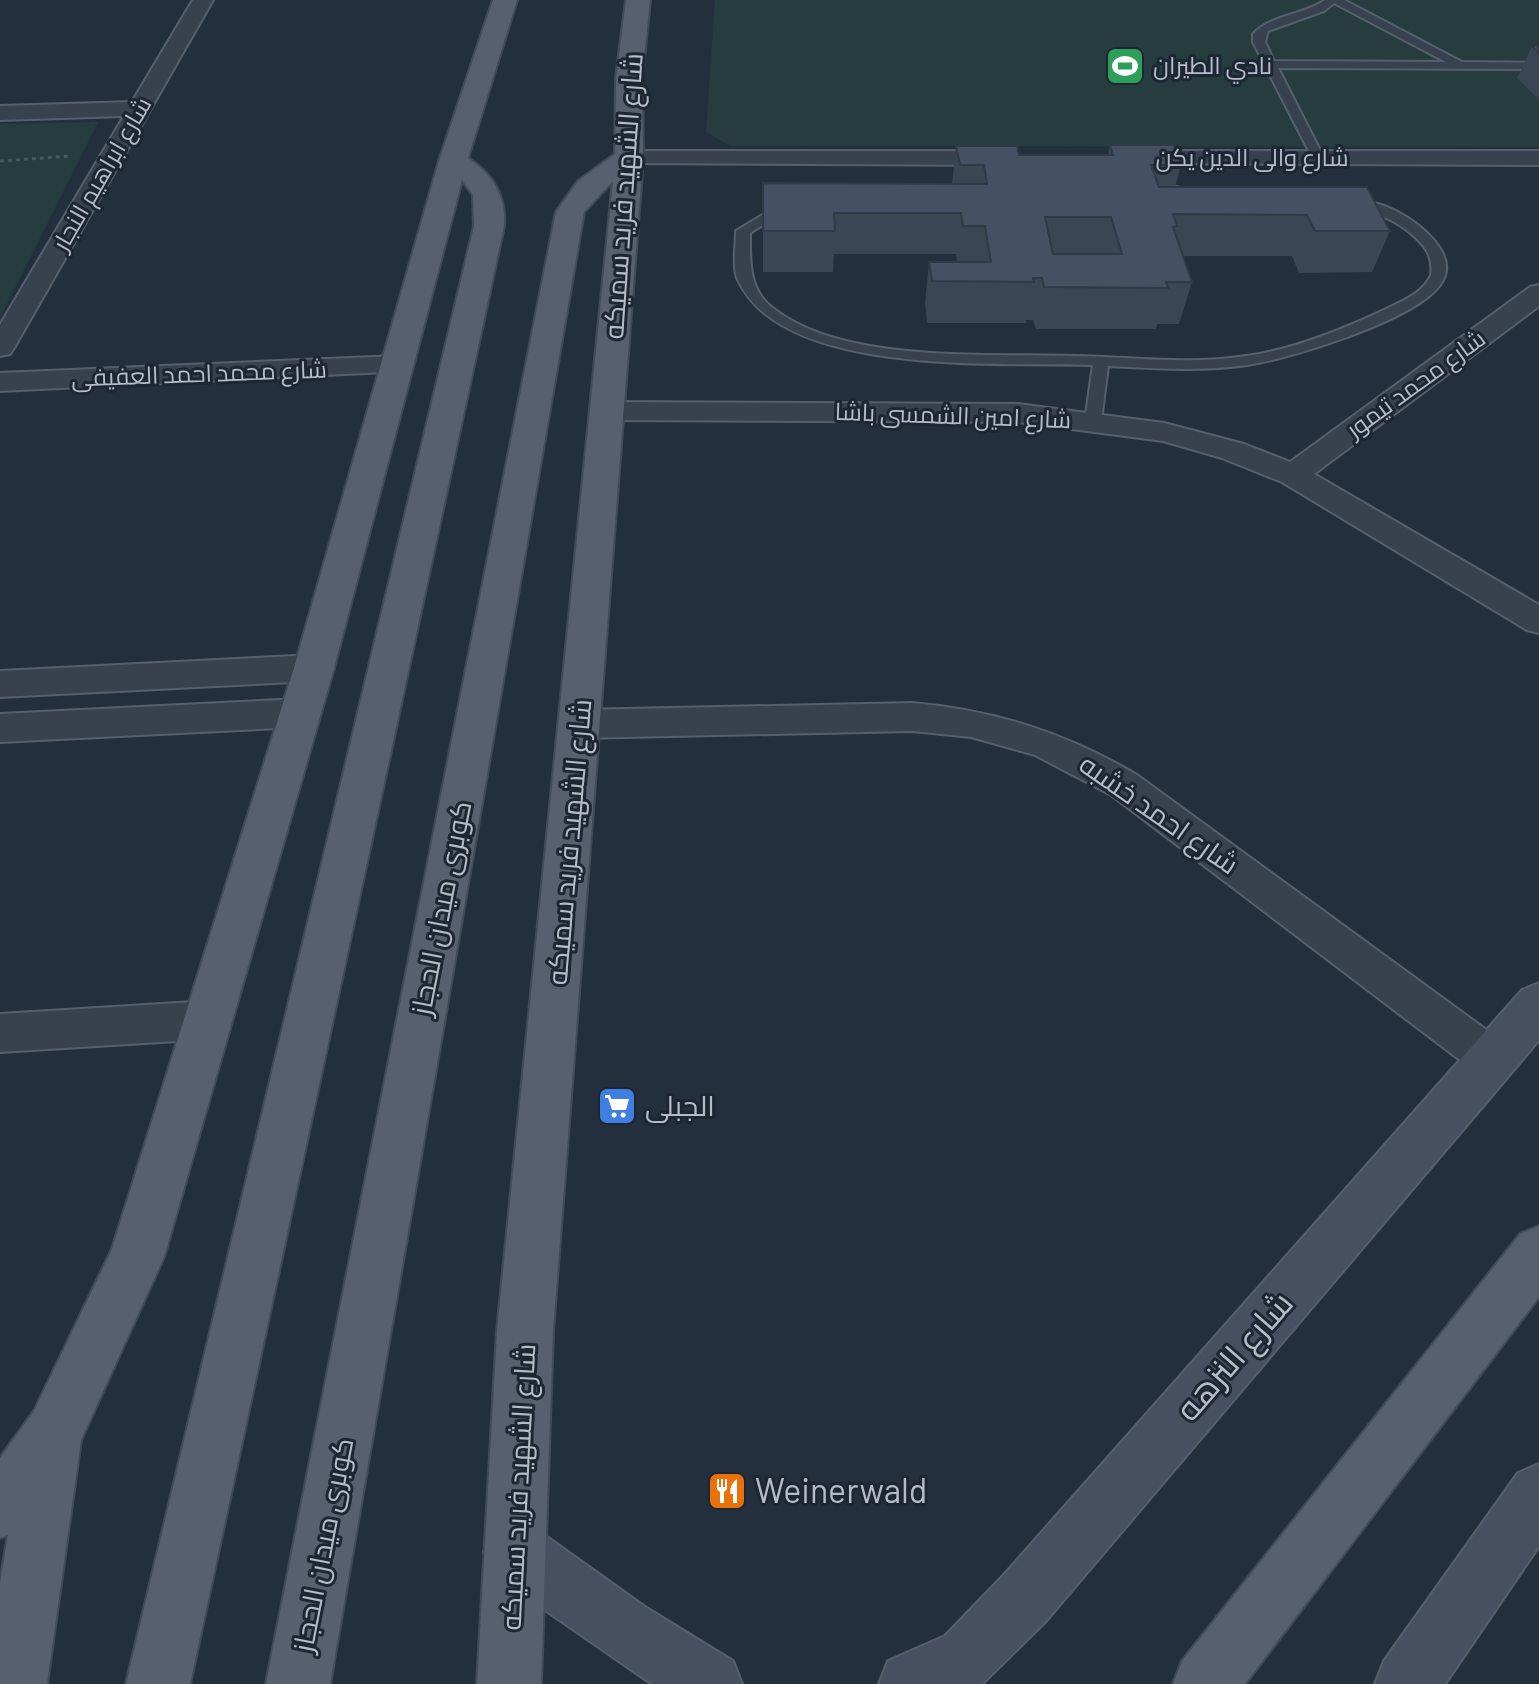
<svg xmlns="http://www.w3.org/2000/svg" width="1539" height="1684" font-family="Barlow,Cairo,sans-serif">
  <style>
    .green { fill: #263c3f }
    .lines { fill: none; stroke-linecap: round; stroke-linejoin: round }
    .lane-casing { stroke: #565f6c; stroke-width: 4 }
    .street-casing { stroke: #565f6c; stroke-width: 4 }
    .secondary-casing { stroke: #565f6c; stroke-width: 4 }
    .primary-casing { stroke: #414a57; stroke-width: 4 }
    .path { stroke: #44595c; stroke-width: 3; stroke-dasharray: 4 4; stroke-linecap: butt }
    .lane { fill: #38414e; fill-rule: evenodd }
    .street { fill: #38414e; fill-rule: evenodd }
    .secondary { fill: #465061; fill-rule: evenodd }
    .primary { fill: #56606e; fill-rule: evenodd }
    .wall { fill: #3b4654 }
    .building { fill: #455162; stroke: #303945; stroke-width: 2; fill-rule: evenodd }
    .labels { text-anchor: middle; stroke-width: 6; stroke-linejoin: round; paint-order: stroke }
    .far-poi-label { font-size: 24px; fill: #b4bcc9; stroke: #1d2633; text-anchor: start }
    .far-street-label { font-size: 24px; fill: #b4bcc9; stroke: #1d2633 }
    .street-label { font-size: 28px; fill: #b4bcc9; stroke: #1d2633 }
    .poi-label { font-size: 28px; fill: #b4bcc9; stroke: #1d2633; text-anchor: start }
    .near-street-label { font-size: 34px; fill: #b4bcc9; stroke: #1d2633 }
    .near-poi-label { font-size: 34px; fill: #b4bcc9; stroke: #1d2633; text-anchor: start }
  </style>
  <rect width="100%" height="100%" fill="#242f3e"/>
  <path class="green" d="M 715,0 L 1539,0 L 1539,147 L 730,146 L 706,132 Z
    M 98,122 L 0,318 L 0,124 Z"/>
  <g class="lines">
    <g class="lane-casing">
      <path id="lane" d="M 1325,0 L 1344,0 L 1462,62 L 1539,63 L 1539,69 L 1278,68 L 1324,158 L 1314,161 L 1253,42 L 1253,34 C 1270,15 1304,15 1325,0 ZM 1334,3 L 1446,62 L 1274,61 L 1265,42 L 1268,31 L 1324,11 Z
        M 1085,184 C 1113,184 1141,182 1169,186 C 1189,188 1208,197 1228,198 C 1282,201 1346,186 1396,211 C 1419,223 1462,255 1440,285 C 1415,320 1290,359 1247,365 C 1201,372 1154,368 1108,366 L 1101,421 L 1093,426 L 1085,421 L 1093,365 C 1001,362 783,378 738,280 C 732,268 736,245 736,231 L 769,211 L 903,204 L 952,185 ZM 1085,192 C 1113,192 1143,190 1171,194 C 1190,196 1207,204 1225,206 C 1290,211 1363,189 1415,237 C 1427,248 1433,258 1431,275 C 1424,293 1400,302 1384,310 C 1341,330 1292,350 1246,356 C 1190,365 1132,357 1076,356 C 989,353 845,364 774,309 C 748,290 750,262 750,233 L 772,219 L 905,212 L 954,193 Z"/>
    </g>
    <g class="street-casing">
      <path id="street" d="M 193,0 L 213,0 L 14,348 L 10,354 L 0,356 L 0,325 L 124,116 L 0,120 L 0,106 L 132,102 Z
        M 629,151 L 1006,151 L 1018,158 L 1006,165 L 621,163 L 617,158 Z
        M 1128,151 L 1539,151 L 1539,165 L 1120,163 L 1116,158 Z
        M 1539,285 L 1539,306 L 1314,474 L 1539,605 L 1539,633 L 1527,630 L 1282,482 L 1222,458 L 1163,441 L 1018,422 L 606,420 L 596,418 L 591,411 L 596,404 L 606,402 L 1018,404 L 1164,423 L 1244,444 L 1290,462 L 1530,287 Z
        M 397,356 L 407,359 L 411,365 L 407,371 L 0,391 L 0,373 Z
        M 314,655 L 326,659 L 331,668 L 326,677 L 314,681 L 0,697 L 0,671 Z
        M 300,699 L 312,703 L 318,713 L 312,723 L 300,727 L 0,742 L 0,714 Z
        M 912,703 C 994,710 1066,733 1137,775 L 1507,1045 L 1513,1059 L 1507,1073 L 1492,1079 L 1477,1073 L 1111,795 L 1035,755 L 971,737 L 912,731 L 579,738 L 566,734 L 561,724 L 566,714 L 579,710 Z
        M 210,1001 L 225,1007 L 231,1020 L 225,1033 L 210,1039 L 0,1052 L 0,1014 Z"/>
    </g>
    <g class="secondary-casing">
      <path id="secondary" d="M 1539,983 L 1539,1040 L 1046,1621 L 982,1684 L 879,1684 L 888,1661 L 945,1636 L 1002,1577 L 1522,990 Z
        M 1539,1464 L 1539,1546 L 1445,1684 L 1375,1684 L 1384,1661 L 1518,1473 Z
        M 515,1521 L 537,1530 L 645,1607 L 733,1661 L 742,1684 L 652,1684 L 493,1574 L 484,1552 L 493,1530 Z"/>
    </g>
    <g class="primary-casing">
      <path id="primary" d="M 493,0 L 517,0 L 468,158 C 493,175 506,195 504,226 L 190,1684 L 126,1684 L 474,226 L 473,195 L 462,180 L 334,668 L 164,1257 L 81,1440 L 47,1684 L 0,1684 L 0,1583 L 8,1535 L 0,1538 L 0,1458 L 34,1411 L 112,1249 L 294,668 L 439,161 Z
        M 626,0 L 650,0 L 642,78 L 643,158 L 553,1331 L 541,1684 L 477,1684 L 497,1331 L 613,181 L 584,212 L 330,1684 L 266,1684 L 556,212 L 578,181 L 615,154 L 616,78 Z
        M 1539,1226 L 1539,1297 L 1245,1684 L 1173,1684 L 1182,1661 L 1520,1234 Z"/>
    </g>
    <path class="path" d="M 0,161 L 71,156"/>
    <use href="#lane" class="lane"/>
    <use href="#street" class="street"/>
    <use href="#secondary" class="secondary"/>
    <use href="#primary" class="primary"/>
  </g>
  <path class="wall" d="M 1532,46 L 1539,46 L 1539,100 L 1517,78 Z
    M 1110,145 L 1181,165 L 1175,187 L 1390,231 L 1372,272 L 1299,273 L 1292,256 L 1183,256 L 1192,282 L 1179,324 L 1157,324 L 1156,329 L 1036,329 L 1033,320 L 1026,320 L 1026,323 L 927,323 L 925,303 L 929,262 L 957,262 L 956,254 L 834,254 L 833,272 L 763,272 L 763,183 L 952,184 L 956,146 L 1019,155 L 1108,155 Z"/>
  <path class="building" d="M 1532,46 L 1539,46 L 1539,53 Z
    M 1110,145 L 1174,145 L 1181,165 L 1151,165 L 1159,187 L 1367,187 L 1390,231 L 1315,231 L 1307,215 L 1173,214 L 1177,226 L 1173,227 L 1192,282 L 1166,282 L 1168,288 L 1044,287 L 1042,278 L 1033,278 L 1034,282 L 932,281 L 929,262 L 991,262 L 985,226 L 963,226 L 961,213 L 834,213 L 835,231 L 763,231 L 763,183 L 987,184 L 984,165 L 960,165 L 956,146 L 1017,146 L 1019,155 L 1113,155 ZM 1045,217 L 1111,217 L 1122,254 L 1053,254 Z"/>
  <defs>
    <g id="stadium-square" transform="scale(2)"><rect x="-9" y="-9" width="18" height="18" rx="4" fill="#2e9e5b" stroke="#1d2633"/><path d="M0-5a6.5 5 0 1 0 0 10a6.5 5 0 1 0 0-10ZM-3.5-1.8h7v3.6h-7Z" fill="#fff"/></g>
    <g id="supermarket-square" transform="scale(2)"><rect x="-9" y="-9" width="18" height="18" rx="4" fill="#3f7fe0" stroke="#1d2633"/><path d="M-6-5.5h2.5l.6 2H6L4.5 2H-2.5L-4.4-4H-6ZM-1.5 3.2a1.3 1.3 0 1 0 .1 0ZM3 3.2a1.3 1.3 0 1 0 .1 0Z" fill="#fff"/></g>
    <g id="restaurant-square" transform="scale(2)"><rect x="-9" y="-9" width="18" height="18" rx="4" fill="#e8710a" stroke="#1d2633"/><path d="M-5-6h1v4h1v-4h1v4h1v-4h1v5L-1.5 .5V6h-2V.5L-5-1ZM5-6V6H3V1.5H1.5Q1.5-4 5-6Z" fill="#fff"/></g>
  </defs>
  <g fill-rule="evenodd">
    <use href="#stadium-square" x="1125" y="66"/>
    <use href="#supermarket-square" x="617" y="1106"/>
    <use href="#restaurant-square" x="727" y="1491"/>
  </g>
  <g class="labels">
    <g class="far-poi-label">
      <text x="1153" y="74">نادي الطيران</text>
    </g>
    <g class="far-street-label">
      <text x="1252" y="166">شارع والى الدين يكن</text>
      <text transform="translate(102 174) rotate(-60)" y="8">شارع ابراهيم النجار</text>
      <text transform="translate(199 374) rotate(-2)" y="8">شارع محمد احمد العفيفى</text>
      <text transform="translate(1416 384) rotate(-36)" y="8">شارع محمد تيمور</text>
      <text transform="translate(953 416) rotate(2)" y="8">شارع امين الشمسى باشا</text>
    </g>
    <g class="street-label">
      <text transform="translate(623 196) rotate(-86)" y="10">شارع الشهيد فريد سميكه</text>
      <text transform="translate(1159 814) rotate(35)" y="10">شارع احمد خشبه</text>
      <text transform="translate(569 842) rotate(-85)" y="10">شارع الشهيد فريد سميكه</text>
      <text transform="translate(441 908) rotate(-79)" y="10">كوبرى ميدان الحجاز</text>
      <text transform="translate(518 1487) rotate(-87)" y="10">شارع الشهيد فريد سميكه</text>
      <text transform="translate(323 1545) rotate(-79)" y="10">كوبرى ميدان الحجاز</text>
    </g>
    <g class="poi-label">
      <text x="645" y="1116">الجبلى</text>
    </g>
    <g class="near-street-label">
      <text transform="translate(1234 1356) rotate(-49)" y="12">شارع النزهه</text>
    </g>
    <g class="near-poi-label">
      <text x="755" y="1503">Weinerwald</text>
    </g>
  </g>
</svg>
